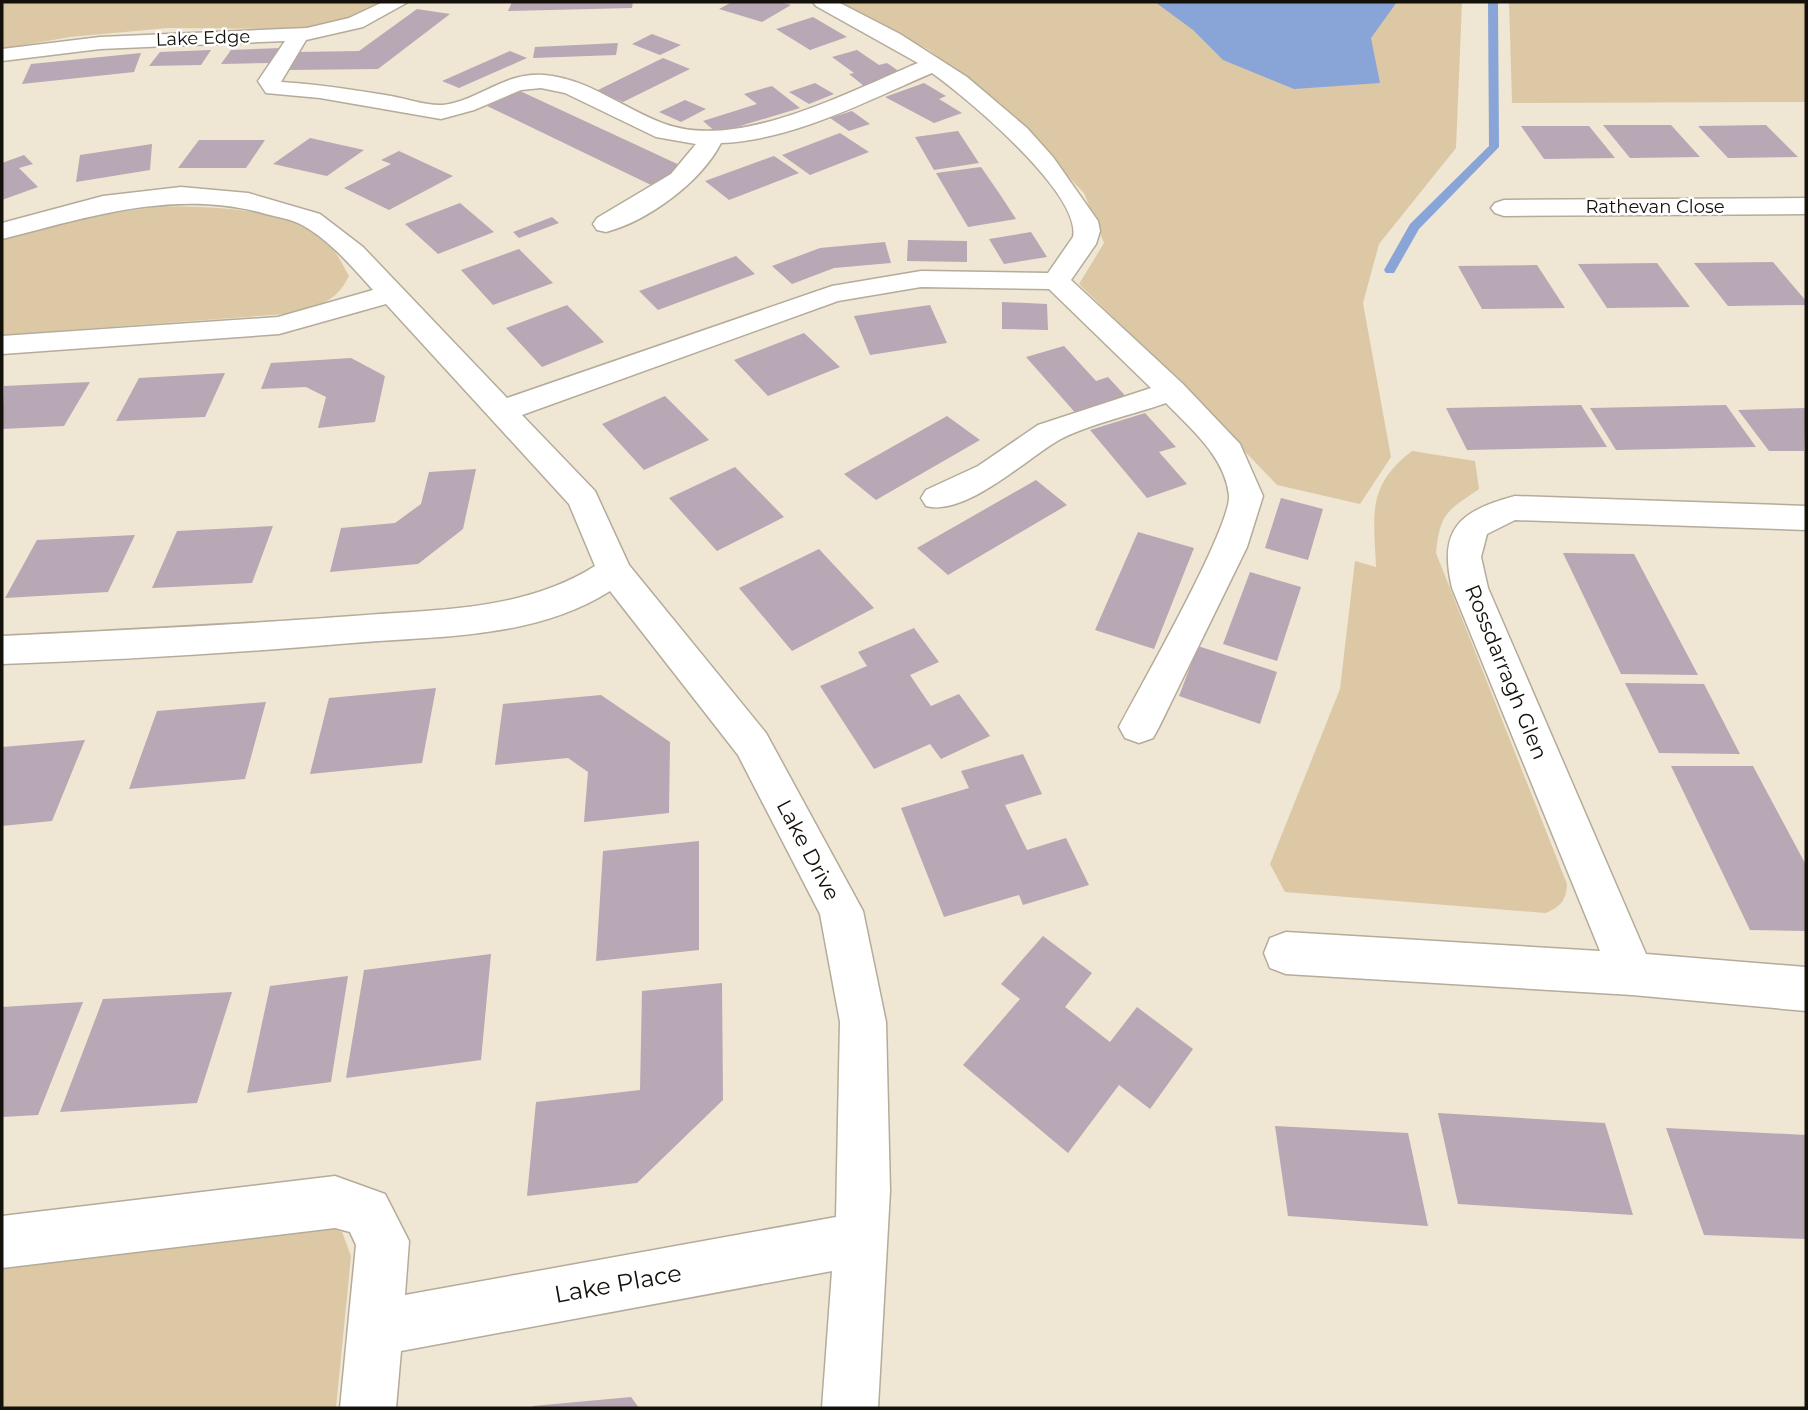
<svg xmlns="http://www.w3.org/2000/svg" width="1808" height="1410" font-family="Montserrat,sans-serif">
  <style>
    .green { fill: #dcc8a4 }
    .water { fill: #89a5d8 }
    .lines { fill: none; stroke-linecap: round; stroke-linejoin: round }
    .stream { fill: #89a5d8; fill-rule: evenodd }
    .building { fill: #b8a7b4 }
    .minor-casing { stroke: #b4ab9a; stroke-width: 3 }
    .minor { fill: #fff; fill-rule: evenodd }
    .labels { text-anchor: middle; stroke-width: 5; stroke-linejoin: round; paint-order: stroke }
    .far-street-label { font-size: 18px; fill: #14100a; stroke: #fff }
    .street-label { font-size: 21px; fill: #14100a; stroke: #fff }
    .near-street-label { font-size: 24px; fill: #14100a; stroke: #fff }
  </style>
  <rect width="100%" height="100%" fill="#f0e6d4"/>
  <path class="green" d="M 2,2 L 386,2 L 348,23 L 303,29 L 168,28 L 70,37 L 2,49 Z
    M 840,2 L 1462,2 L 1456,148 L 1379,244 L 1363,303 L 1391,457 L 1360,504 L 1277,485 L 1157,360 L 1079,284 L 1104,243 L 1084,193 L 996,102 L 929,50 Z
    M 1509,2 L 1804,2 L 1806,4 L 1806,102 L 1512,103 Z
    M 161,206 C 212,207 301,206 335,252 C 341,260 344,268 349,276 C 335,305 315,306 286,314 L 2,335 L 2,238 L 54,222 Z
    M 1412,451 L 1475,461 L 1479,489 C 1447,511 1440,513 1436,553 L 1567,884 C 1566,901 1561,906 1546,913 L 1285,892 L 1270,864 L 1340,689 L 1355,561 L 1376,567 C 1374,516 1366,486 1412,451 Z
    M 313,1222 L 342,1232 L 351,1256 L 336,1408 L 2,1408 L 2,1259 Z"/>
  <path class="water" d="M 1155,2 L 1397,2 L 1371,38 L 1380,83 L 1294,89 L 1223,60 L 1193,30 Z"/>
  <g class="lines">
    <path class="stream" d="M 1488,2 L 1498,2 L 1499,147 L 1419,229 L 1394,273 L 1386,273 L 1384,270 L 1410,224 L 1489,146 Z"/>
  </g>
  <path class="building" d="M 512,2 L 633,2 L 632,8 L 508,11 Z
    M 732,2 L 780,2 L 791,5 L 762,22 L 719,9 Z
    M 417,9 L 450,14 L 378,69 L 287,70 L 299,52 L 359,51 Z
    M 813,17 L 847,37 L 810,50 L 776,29 Z
    M 652,34 L 681,45 L 660,55 L 632,44 Z
    M 618,43 L 616,55 L 533,58 L 535,47 Z
    M 282,48 L 273,63 L 221,64 L 231,50 Z
    M 211,50 L 201,65 L 149,66 L 160,52 Z
    M 857,50 L 879,65 L 887,63 L 903,74 L 864,86 L 849,74 L 854,73 L 832,57 Z
    M 510,51 L 527,58 L 459,88 L 442,81 Z
    M 141,53 L 134,72 L 22,84 L 31,64 Z
    M 663,58 L 690,69 L 623,102 L 596,91 Z
    M 815,83 L 834,94 L 809,104 L 789,92 Z
    M 924,83 L 946,96 L 939,99 L 962,113 L 934,123 L 885,97 Z
    M 772,86 L 800,108 L 717,133 L 703,121 L 757,104 L 744,94 Z
    M 520,91 L 686,168 L 653,186 L 487,106 Z
    M 685,100 L 706,109 L 681,122 L 659,112 Z
    M 852,111 L 870,124 L 849,131 L 830,118 Z
    M 1603,125 L 1671,125 L 1700,157 L 1630,158 Z
    M 1766,125 L 1798,157 L 1728,158 L 1698,126 Z
    M 1521,126 L 1589,126 L 1615,158 L 1544,159 Z
    M 958,131 L 979,163 L 934,170 L 915,137 Z
    M 840,133 L 869,152 L 810,175 L 782,155 Z
    M 310,138 L 364,150 L 327,176 L 273,164 Z
    M 199,140 L 265,140 L 246,168 L 178,168 Z
    M 152,144 L 150,170 L 76,182 L 80,155 Z
    M 399,151 L 453,176 L 389,210 L 344,188 L 391,164 L 381,160 Z
    M 24,155 L 33,164 L 19,168 L 38,187 L 2,200 L 2,163 Z
    M 774,156 L 799,173 L 729,200 L 705,181 Z
    M 981,167 L 999,193 L 1016,219 L 968,227 L 936,173 Z
    M 460,203 L 494,232 L 438,254 L 405,224 Z
    M 552,217 L 559,223 L 519,238 L 513,232 Z
    M 1031,232 L 1047,257 L 1004,264 L 989,239 Z
    M 908,240 L 967,241 L 967,262 L 907,261 Z
    M 885,242 L 891,263 L 834,268 L 792,284 L 772,266 L 820,248 Z
    M 519,249 L 553,283 L 493,305 L 461,270 Z
    M 736,256 L 755,274 L 658,310 L 639,291 Z
    M 1773,262 L 1806,301 L 1806,305 L 1728,306 L 1694,263 Z
    M 1657,263 L 1690,307 L 1607,308 L 1578,264 Z
    M 1537,265 L 1565,308 L 1482,309 L 1458,266 Z
    M 1002,302 L 1047,304 L 1048,330 L 1002,329 Z
    M 567,305 L 604,342 L 542,367 L 506,328 Z
    M 930,305 L 947,343 L 870,355 L 854,316 Z
    M 804,333 L 840,367 L 768,396 L 734,360 Z
    M 1064,346 L 1096,381 L 1108,377 L 1130,401 L 1079,417 L 1026,357 Z
    M 351,358 L 385,376 L 375,422 L 318,428 L 326,397 L 306,387 L 261,389 L 271,363 Z
    M 225,373 L 205,417 L 116,421 L 139,378 Z
    M 90,382 L 64,426 L 2,429 L 4,386 Z
    M 665,396 L 709,440 L 644,470 L 602,424 Z
    M 1581,405 L 1607,447 L 1467,450 L 1446,408 Z
    M 1726,405 L 1756,447 L 1616,450 L 1590,408 Z
    M 1806,408 L 1804,451 L 1769,451 L 1738,410 Z
    M 1145,413 L 1176,447 L 1159,452 L 1187,484 L 1147,498 L 1090,430 Z
    M 947,416 L 980,440 L 876,500 L 844,474 Z
    M 735,467 L 784,517 L 717,551 L 669,498 Z
    M 476,469 L 463,529 L 418,564 L 330,572 L 341,528 L 395,523 L 421,504 L 429,472 Z
    M 1036,480 L 1067,505 L 948,575 L 917,548 Z
    M 1281,498 L 1323,509 L 1308,560 L 1265,548 Z
    M 273,526 L 252,583 L 152,588 L 177,531 Z
    M 1138,532 L 1194,548 L 1154,649 L 1095,630 Z
    M 135,535 L 108,592 L 5,598 L 37,540 Z
    M 819,549 L 874,608 L 792,651 L 739,588 Z
    M 1563,553 L 1634,554 L 1698,675 L 1621,674 Z
    M 1250,572 L 1301,587 L 1277,661 L 1223,644 Z
    M 914,628 L 939,662 L 910,675 L 922,693 L 931,706 L 959,694 L 990,736 L 941,759 L 930,744 L 874,769 L 820,686 L 867,666 L 858,652 Z
    M 1198,646 L 1277,672 L 1260,724 L 1179,696 Z
    M 1625,683 L 1704,684 L 1740,754 L 1659,753 Z
    M 436,688 L 422,763 L 310,774 L 329,698 Z
    M 601,695 L 670,742 L 669,813 L 584,822 L 588,772 L 568,758 L 495,765 L 503,704 Z
    M 266,702 L 245,779 L 129,789 L 157,711 Z
    M 85,740 L 52,821 L 2,826 L 2,747 Z
    M 1023,754 L 1042,794 L 1005,805 L 1027,850 L 1066,838 L 1089,885 L 1023,905 L 1019,895 L 944,917 L 901,808 L 969,788 L 961,771 Z
    M 1671,766 L 1753,766 L 1806,865 L 1806,931 L 1750,930 Z
    M 699,841 L 699,950 L 596,961 L 603,851 Z
    M 1043,936 L 1092,973 L 1065,1007 L 1110,1042 L 1137,1007 L 1193,1049 L 1150,1109 L 1119,1085 L 1068,1153 L 963,1065 L 1020,999 L 1001,984 Z
    M 491,954 L 481,1060 L 346,1078 L 364,970 Z
    M 348,976 L 331,1082 L 247,1093 L 270,986 Z
    M 722,983 L 723,1100 L 637,1183 L 527,1196 L 536,1102 L 640,1090 L 642,991 Z
    M 232,992 L 197,1103 L 60,1112 L 103,999 Z
    M 83,1002 L 38,1115 L 2,1117 L 2,1007 Z
    M 1438,1113 L 1605,1123 L 1633,1215 L 1458,1204 Z
    M 1275,1126 L 1408,1133 L 1428,1226 L 1288,1216 Z
    M 1666,1128 L 1806,1135 L 1806,1239 L 1704,1235 Z
    M 631,1397 L 639,1408 L 533,1408 L 533,1406 Z"/>
  <g class="lines">
    <g class="minor-casing">
      <path id="minor" d="M 383,2 L 408,2 L 363,27 L 306,40 L 281,82 C 318,84 354,90 391,96 C 407,99 427,106 443,105 C 478,101 506,71 544,75 C 590,79 623,109 665,124 C 739,151 850,91 918,63 L 816,6 L 813,2 L 838,2 L 900,34 L 967,77 L 1027,128 L 1053,157 L 1098,221 L 1100,231 L 1096,244 L 1071,280 L 1183,384 L 1240,444 L 1263,496 L 1247,547 L 1159,727 L 1153,738 L 1139,743 L 1125,738 L 1119,727 C 1139,689 1232,526 1229,495 C 1225,457 1191,429 1166,403 C 1135,414 1086,425 1059,440 C 1026,459 965,517 926,506 L 921,498 L 926,490 L 978,466 L 1038,425 L 1151,388 L 1049,289 L 921,287 L 838,301 L 522,415 L 595,491 L 629,565 L 766,733 L 863,911 L 886,1022 L 890,1191 L 878,1408 L 822,1408 L 832,1271 L 401,1351 L 396,1408 L 340,1408 L 356,1245 L 350,1232 L 335,1228 L 2,1268 L 2,1216 L 335,1176 L 385,1194 L 409,1241 L 405,1295 L 836,1217 L 840,1022 L 820,914 L 738,755 L 610,591 C 535,639 437,636 352,643 C 236,653 118,660 2,664 L 2,636 C 119,630 236,625 353,616 C 435,609 522,612 595,566 L 569,504 L 386,304 L 279,334 L 2,354 L 2,336 L 278,317 L 373,290 C 353,268 330,240 302,225 C 292,219 277,217 266,214 C 176,188 89,217 2,239 L 2,223 L 103,196 L 181,187 L 248,193 L 320,214 L 363,247 L 507,398 L 832,286 L 921,271 L 1048,273 L 1073,237 C 1082,194 966,97 932,73 C 866,101 794,140 721,143 C 701,182 648,221 606,232 L 597,230 L 593,224 L 597,218 L 671,174 L 696,144 L 656,137 L 565,93 L 541,88 L 521,90 L 474,110 L 441,119 L 320,98 L 266,93 L 258,81 L 285,41 L 100,49 L 2,61 L 2,49 L 100,37 L 307,28 L 349,18 Z
        M 1806,198 L 1806,214 L 1504,216 L 1495,213 L 1491,208 L 1495,203 L 1504,200 Z
        M 1515,496 L 1806,506 L 1806,530 L 1515,520 L 1487,534 L 1481,557 L 1488,588 L 1646,954 L 1806,967 L 1806,1011 L 1632,995 L 1286,974 L 1270,968 L 1264,953 L 1270,938 L 1286,932 L 1600,951 L 1452,588 C 1438,528 1460,511 1515,496 Z"/>
    </g>
    <use href="#minor" class="minor"/>
  </g>
  <g class="labels">
    <g class="far-street-label">
      <text transform="translate(203 38) rotate(-2)" y="6">Lake Edge</text>
      <text x="1655" y="213">Rathevan Close</text>
    </g>
    <g class="street-label">
      <text transform="translate(1506 672) rotate(68)" y="7">Rossdarragh Glen</text>
      <text transform="translate(808 850) rotate(62)" y="7">Lake Drive</text>
    </g>
    <g class="near-street-label">
      <text transform="translate(618 1284) rotate(-10)" y="8">Lake Place</text>
    </g>
  </g>
  <rect width="1808" height="1410" fill="none" stroke="#14100a" stroke-width="7"/>
</svg>
